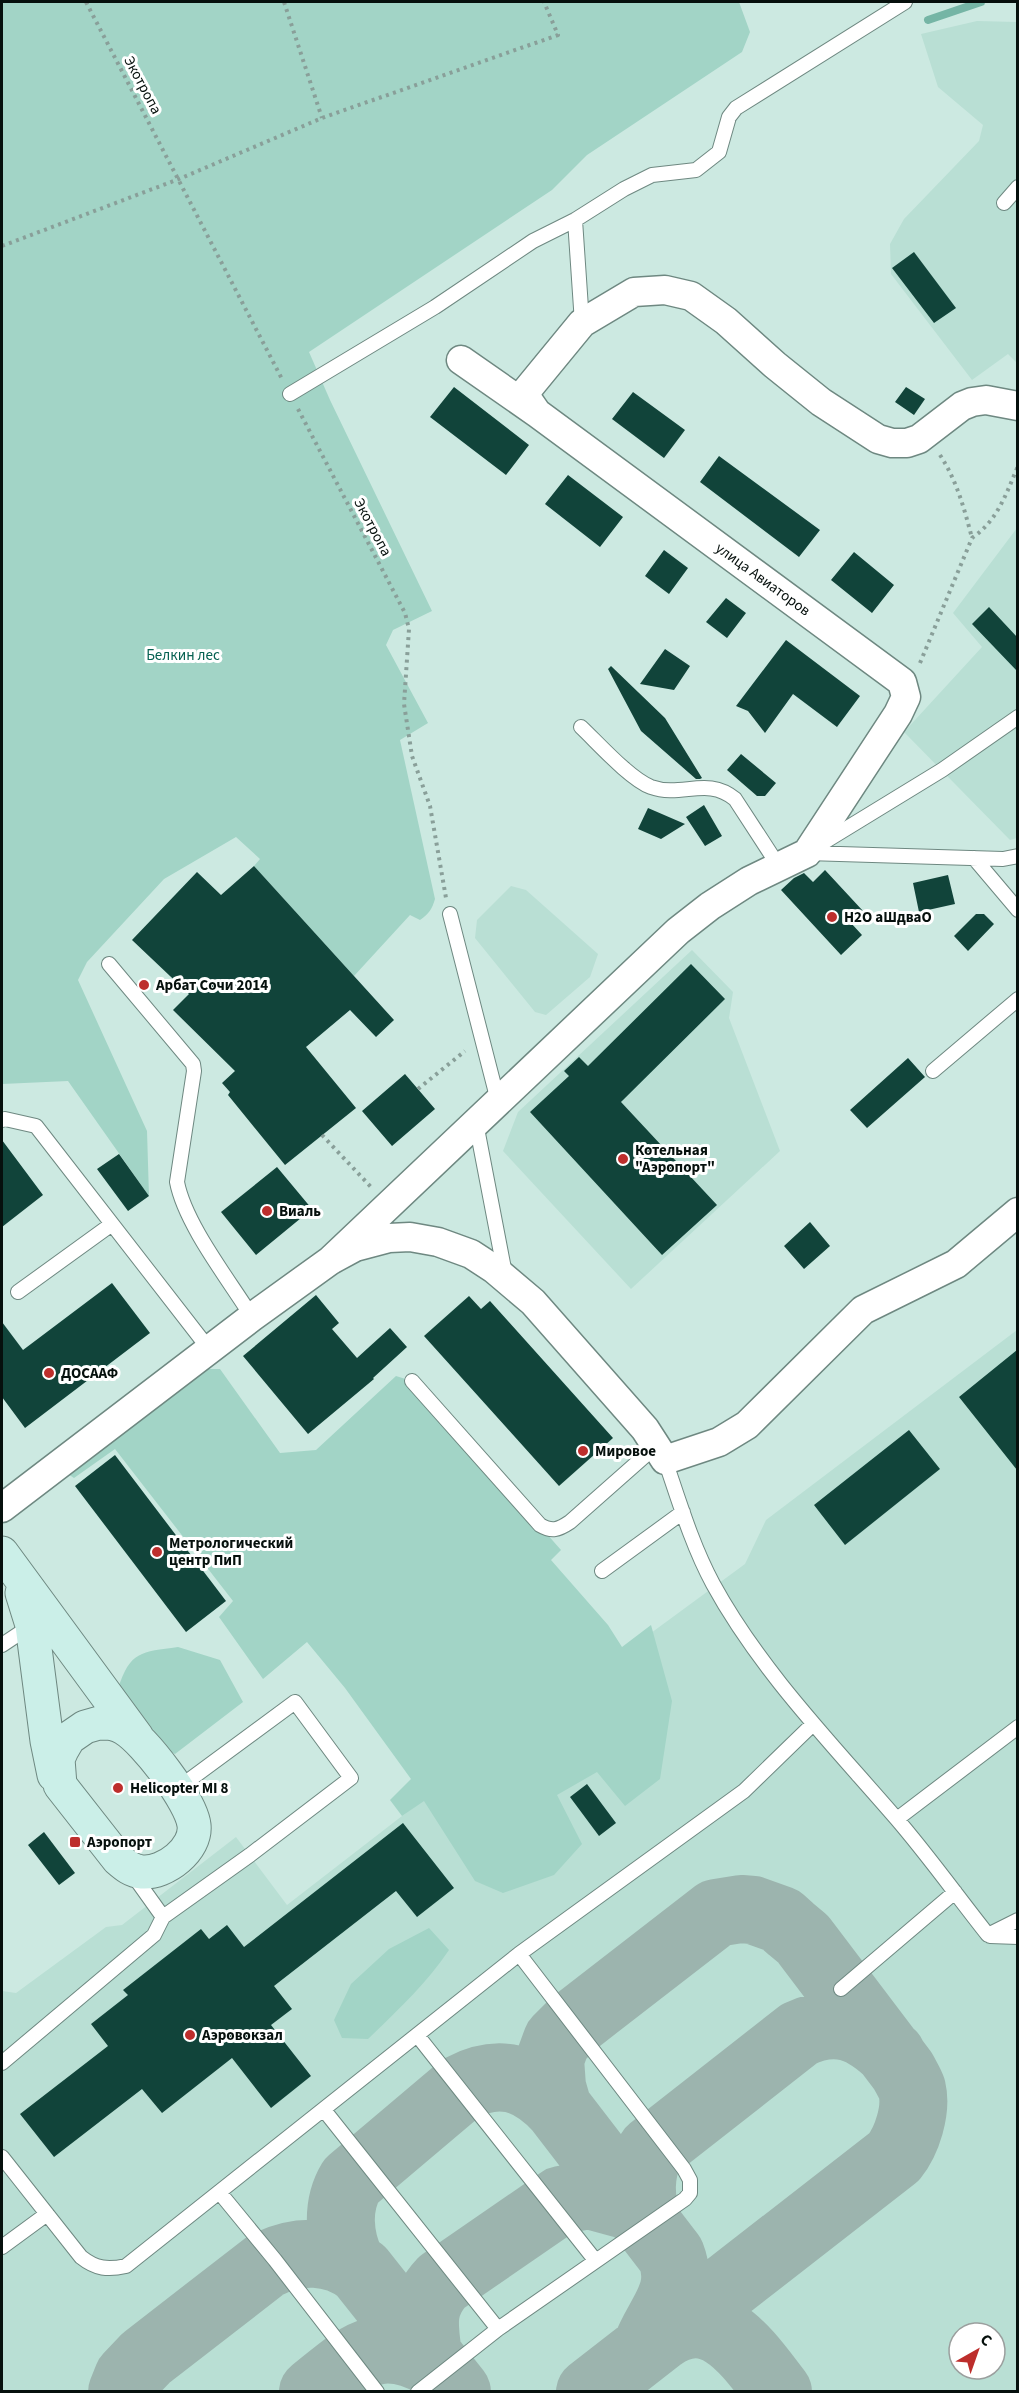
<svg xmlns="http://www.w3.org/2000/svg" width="1019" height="2393" font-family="'Source Sans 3',sans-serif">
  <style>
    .built { fill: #b9dfd4; fill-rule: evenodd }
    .green { fill: #a2d4c6 }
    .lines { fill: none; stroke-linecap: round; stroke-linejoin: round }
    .stream { stroke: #75b5a5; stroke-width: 8 }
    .taxiway { stroke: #9cb4ae; stroke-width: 68 }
    .building { fill: #11443a }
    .lane-casing { stroke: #6e8881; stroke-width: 16 }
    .street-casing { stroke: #6e8881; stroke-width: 31 }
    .secondary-casing { stroke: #6e8881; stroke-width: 35 }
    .path { stroke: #899f99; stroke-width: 4; stroke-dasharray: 3 4.5; stroke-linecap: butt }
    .lane { stroke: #fff; stroke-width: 14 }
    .street { stroke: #fff; stroke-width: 28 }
    .secondary { stroke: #cbefe8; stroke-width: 33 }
    .poi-dot { fill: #bd2e2c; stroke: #fff; stroke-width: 2 }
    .labels { text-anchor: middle; stroke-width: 6; stroke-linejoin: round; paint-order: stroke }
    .street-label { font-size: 15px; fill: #06100d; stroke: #fff }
    .park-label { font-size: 15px; fill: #066151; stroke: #fff }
    .poi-label { font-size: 15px; font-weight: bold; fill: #06100d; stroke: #fff; text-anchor: start }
  </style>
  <rect width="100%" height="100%" fill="#cce9e1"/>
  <path class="built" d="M 977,21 L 1017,22 L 1017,363 L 1008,354 L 972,380 L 891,274 L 890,244 L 904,219 L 979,141 L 983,125 L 938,87 L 921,34 Z
    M 1017,528 L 1017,838 L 1010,840 L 904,732 L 982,647 L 953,613 Z
    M 511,886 L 526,890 L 598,954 L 590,977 L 546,1015 L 535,1012 L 475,938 L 477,920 Z
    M 692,950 L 733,992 L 729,1018 L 780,1151 L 631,1289 L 503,1151 L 518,1112 Z
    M 1017,1330 L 1017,2391 L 2,2391 L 2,1991 L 16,1993 L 106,1927 L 122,1925 L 236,1837 L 287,1905 L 402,1816 L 745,1564 L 766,1520 ZM 959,2333 L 995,2333 L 995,2369 L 959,2369 Z"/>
  <path class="green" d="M 2,2 L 739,2 L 750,32 L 742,52 L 587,155 L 552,190 L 309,352 L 330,400 L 432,611 L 393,630 L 386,645 L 428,723 L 400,740 L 435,899 C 432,909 429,914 420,920 L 410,915 L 354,976 L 254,866 L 260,859 L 236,837 L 164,879 L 87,962 L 78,980 L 147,1131 L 149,1196 L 68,1081 L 2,1084 Z
    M 198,1369 L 220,1369 L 280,1453 L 316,1450 L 396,1376 L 412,1381 L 561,1550 L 551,1560 L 608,1625 L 622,1647 L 651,1625 L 672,1701 L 660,1779 L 625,1806 L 597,1772 L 557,1795 L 582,1844 L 554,1875 L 503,1893 L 475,1881 L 424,1801 L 402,1816 L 390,1800 L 411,1779 L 345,1688 L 307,1642 L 263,1679 L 219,1617 L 233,1601 L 115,1449 L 74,1478 L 65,1472 Z
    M 178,1647 L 220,1660 L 243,1702 L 175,1754 L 159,1745 L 118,1689 C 130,1651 141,1652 178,1647 Z
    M 429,1928 L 449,1950 C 426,1984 397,2011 368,2039 L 342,2038 L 334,2020 L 351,1984 L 389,1949 Z"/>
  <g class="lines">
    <path class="stream" d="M 928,20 L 981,2"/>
    <path class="taxiway" d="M 647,2225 C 641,2199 638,2174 651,2150 L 799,2034 C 837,2016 863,2027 892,2055
      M 351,2263 C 339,2238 336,2206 351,2181 L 461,2088 C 499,2068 529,2077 558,2108
      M 646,2348 C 658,2315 686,2293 671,2255 L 558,2108 L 552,2087 L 550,2059 L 557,2040 L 574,2023 L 716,1913 L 741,1909 L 753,1910 L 781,1920 L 791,1929 L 803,1939 L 903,2071 C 906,2077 910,2083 912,2089 C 917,2110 907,2141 894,2157 L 673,2329
      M 428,2355 C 424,2326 420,2305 442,2282 L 561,2200 L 589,2195 L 633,2207
      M 122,2392 L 128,2377 L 146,2358 L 266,2265 C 297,2249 333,2249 361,2271 L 457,2392
      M 313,2392 C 358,2356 377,2333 435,2364
      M 590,2392 L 662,2336 C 715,2300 749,2355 778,2392"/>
  </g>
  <path class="building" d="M 914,252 L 956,308 L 934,323 L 892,268 Z
    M 454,387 L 529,445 L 506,475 L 430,417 Z
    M 906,387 L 925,399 L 914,415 L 895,402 Z
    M 633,392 L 685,430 L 664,458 L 612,419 Z
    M 719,456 L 820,530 L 799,557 L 700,482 Z
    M 568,475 L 623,517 L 600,547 L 545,504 Z
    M 664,550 L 688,568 L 669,594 L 645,576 Z
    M 854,552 L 894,585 L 872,613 L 831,580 Z
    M 726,598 L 746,613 L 727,638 L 706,622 Z
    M 989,607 L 1017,637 L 1017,671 L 972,624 Z
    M 786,640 L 860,696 L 837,727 L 793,694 L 765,733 L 748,711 L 736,706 Z
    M 665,649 L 690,666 L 674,690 L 640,684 Z
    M 611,666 L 665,718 L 702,778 L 700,779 L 696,779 L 641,731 L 608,669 Z
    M 741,754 L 776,783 L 765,796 L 757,796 L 727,770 Z
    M 704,805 L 722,836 L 705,846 L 686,817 Z
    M 648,808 L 685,824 L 661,839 L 638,829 Z
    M 254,866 L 394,1020 L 376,1037 L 350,1010 L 306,1047 L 356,1108 L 285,1165 L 228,1095 L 230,1092 L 222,1083 L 235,1071 L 173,1010 L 189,994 L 132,940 L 197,872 L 221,895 Z
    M 825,870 L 863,911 L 851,923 L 862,935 L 841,955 L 781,890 L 794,878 L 804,873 L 813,882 Z
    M 948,875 L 955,904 L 919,912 L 913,883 Z
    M 976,914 L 984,914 L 994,924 L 968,951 L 954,936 Z
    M 691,964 L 725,999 L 621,1102 L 717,1205 L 662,1255 L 530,1112 L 569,1076 L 564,1071 L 579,1057 L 588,1066 Z
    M 908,1058 L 925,1077 L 867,1128 L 850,1110 Z
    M 405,1074 L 435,1109 L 392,1146 L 362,1111 Z
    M 2,1140 L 43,1195 L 2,1227 Z
    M 119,1154 L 149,1196 L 128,1211 L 97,1169 Z
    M 277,1167 L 312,1209 L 256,1255 L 221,1212 Z
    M 810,1222 L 830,1246 L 804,1269 L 784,1246 Z
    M 112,1283 L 150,1333 L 25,1428 L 2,1397 L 2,1322 L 23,1350 Z
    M 316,1295 L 339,1323 L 332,1329 L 357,1358 L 390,1328 L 407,1347 L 373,1378 L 374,1379 L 308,1434 L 243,1356 Z
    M 469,1296 L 481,1309 L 490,1301 L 613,1438 L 559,1486 L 424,1336 Z
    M 1017,1350 L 1017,1470 L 959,1397 Z
    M 909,1430 L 940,1469 L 845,1545 L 814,1505 Z
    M 115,1455 L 226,1601 L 186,1632 L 75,1486 Z
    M 587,1784 L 616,1823 L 599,1836 L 570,1797 Z
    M 403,1823 L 454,1888 L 417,1917 L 396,1891 L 274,1986 L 292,2009 L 271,2025 L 311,2076 L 271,2108 L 232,2058 L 162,2113 L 142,2089 L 54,2157 L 20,2114 L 108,2046 L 91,2024 L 128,1995 L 123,1990 L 201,1929 L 209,1939 L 227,1925 L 244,1947 Z
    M 44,1832 L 75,1873 L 59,1885 L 28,1845 Z"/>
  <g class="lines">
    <g class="lane-casing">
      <path id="lane" d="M 1004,203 L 1018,187
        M 575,220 L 582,323
        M 290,394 L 435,307 L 533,241 L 575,220 L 624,189 L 652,175 L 696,170 L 719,152 L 729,117 L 736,108 L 905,2
        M 581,727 C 598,743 630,779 651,787 C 682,798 707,776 735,799 L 778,865
        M 821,844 L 942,770 L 1018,717
        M 807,853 L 1003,859 L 1018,856
        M 974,858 L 1018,910
        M 450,914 L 498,1101
        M 109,964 L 193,1064 L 194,1071 L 177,1182 C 185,1224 229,1280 252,1317
        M 933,1071 L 1018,999
        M 2,1120 L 5,1119 L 36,1126 L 209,1349
        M 476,1123 L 505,1274
        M 18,1292 L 112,1224
        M 412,1381 L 540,1525 C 552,1532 558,1530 570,1522 L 656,1446
        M 665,1460 C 679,1501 692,1545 713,1584 C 760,1670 831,1743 895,1817 C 928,1855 957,1896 988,1935 L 1018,1920
        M 602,1571 L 683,1512
        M 2,1645 L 32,1625
        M 897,1819 L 1018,1727
        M 163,1917 L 250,1855 L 351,1778 L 295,1702 L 177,1789
        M 990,1936 L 1018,1937
        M 841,1989 L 955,1892
        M 417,2035 L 595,2260
        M 2,2063 L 154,1935 L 163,1917 L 133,1875
        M 324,2110 L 498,2329
        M 2,2157 L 81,2257 C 96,2269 108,2270 126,2266 L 519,1954 L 744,1791 L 813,1724
        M 220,2193 L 275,2260 L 377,2392
        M 2,2247 L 47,2214
        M 418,2392 L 498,2329 L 685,2199 L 690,2193 L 690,2180 L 684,2169 L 519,1954"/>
    </g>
    <g class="street-casing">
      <path id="street" d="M 537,413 L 528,400 L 527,390 L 582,323 L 634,292 L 665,290 L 691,296 L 726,321 L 775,365 L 821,402 L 878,439 L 892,443 L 907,443 L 919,439 L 962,406 L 972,402 L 986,400 L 1018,406
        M 331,1260 L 678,931 L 710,906 L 749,881 L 807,853 L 898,714 L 906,697 L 902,682 L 537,413 L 461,360
        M 2,1508 L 252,1317 L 331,1260 L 355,1247 L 389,1238 L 410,1237 L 438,1242 L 471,1254 L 494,1269 L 533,1302 L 645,1429 L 665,1460 L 719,1442 L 747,1425 L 863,1310 L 956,1264 L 1018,1212"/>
    </g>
    <g class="secondary-casing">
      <path id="secondary" d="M 2,1553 L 137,1737
        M 22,1593 L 32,1625 L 47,1741 L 54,1775
        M 99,1723 C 109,1723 116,1723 125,1729 C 145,1741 191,1801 194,1825 C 197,1849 165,1874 142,1872 C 132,1871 126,1866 118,1859 L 60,1785 L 58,1759 L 62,1750 L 69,1738 L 85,1727 Z"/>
    </g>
    <path class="path" d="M 86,2 L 282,379
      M 284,2 L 322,118
      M 2,246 L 179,179 L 322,118 L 558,35 L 544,2
      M 298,409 L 405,613 L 409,629 L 404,704 L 412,756 L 430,806 L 446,898
      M 940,455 C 957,481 964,508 972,538
      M 920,663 L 972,538 C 998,520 1006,494 1018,466
      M 418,1089 L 465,1051
      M 322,1135 L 371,1187"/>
    <use href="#lane" class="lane"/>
    <use href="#street" class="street"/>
    <use href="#secondary" class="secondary"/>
  </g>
  <g class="poi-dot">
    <circle cx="832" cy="917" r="6"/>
    <circle cx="144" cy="985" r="6"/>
    <circle cx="623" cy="1159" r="6"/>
    <circle cx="267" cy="1211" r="6"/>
    <circle cx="49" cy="1373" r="6"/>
    <circle cx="583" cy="1451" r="6"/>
    <circle cx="157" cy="1552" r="6"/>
    <circle cx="118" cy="1788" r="6"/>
    <rect x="69" y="1836" width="12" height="12" rx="3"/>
    <circle cx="190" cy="2035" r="6"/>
  </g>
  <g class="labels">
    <g class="street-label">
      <text transform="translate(143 85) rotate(62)" y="5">Экотропа</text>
      <text transform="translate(373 527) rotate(62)" y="5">Экотропа</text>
      <text transform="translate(763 579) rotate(36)" y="5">улица Авиаторов</text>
    </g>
    <g class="park-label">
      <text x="183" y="660">Белкин лес</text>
    </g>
    <g class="poi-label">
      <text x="844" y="922">H2O аШдваО</text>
      <text x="156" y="990">Арбат Сочи 2014</text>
      <text x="635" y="1155">Котельная<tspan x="635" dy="17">"Аэропорт"</tspan></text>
      <text x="279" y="1216">Виаль</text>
      <text x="61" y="1378">ДОСААФ</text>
      <text x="595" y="1456">Мировое</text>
      <text x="169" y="1548">Метрологический<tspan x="169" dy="17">центр ПиП</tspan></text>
      <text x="130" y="1793">Helicopter MI 8</text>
      <text x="87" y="1847">Аэропорт</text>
      <text x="202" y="2040">Аэровокзал</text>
    </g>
  </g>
  <rect width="1019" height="2393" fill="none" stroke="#06100d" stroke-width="6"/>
  <g transform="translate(977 2351) rotate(40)"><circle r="28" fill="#ffffff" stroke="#9b9f9e" stroke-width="1.5"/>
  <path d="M0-4.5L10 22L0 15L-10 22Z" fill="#bd2e2c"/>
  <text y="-9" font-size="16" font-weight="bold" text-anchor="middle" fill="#06100d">С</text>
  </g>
</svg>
